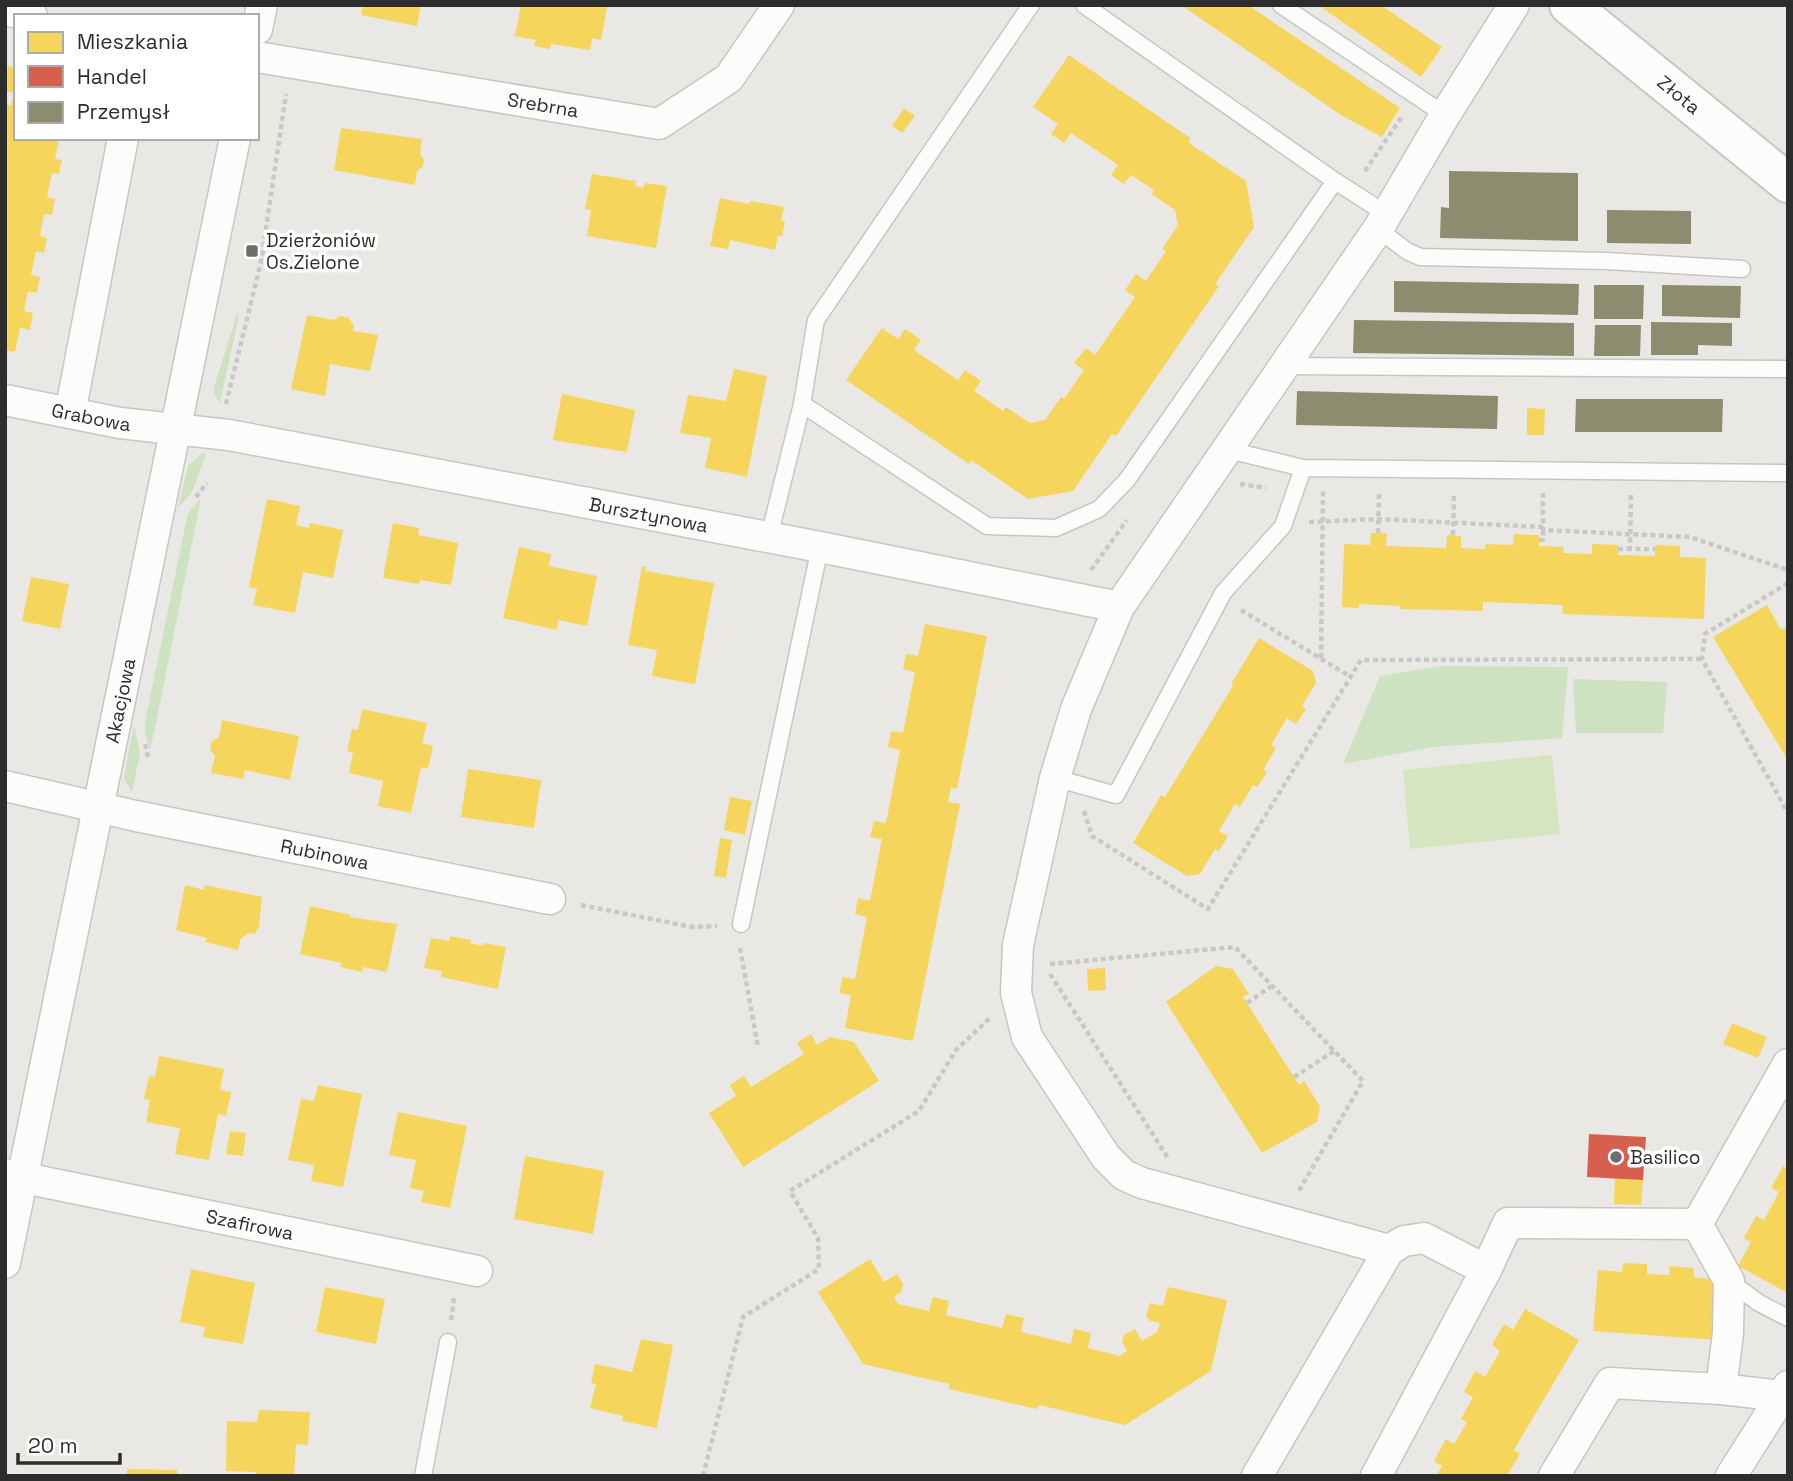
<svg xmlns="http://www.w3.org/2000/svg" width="1793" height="1481" font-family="'Space Grotesk',sans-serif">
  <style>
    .green { fill: #cce2c1 }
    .pitch { fill: #d5e5c0 }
    .homes { fill: #f6d55c }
    .shops { fill: #d6604d }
    .industry { fill: #8c8c6e }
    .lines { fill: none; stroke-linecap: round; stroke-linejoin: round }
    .lane-casing { stroke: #c7c6c7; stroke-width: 19 }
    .street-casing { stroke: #c7c6c7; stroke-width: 33 }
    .secondary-casing { stroke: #c7c6c7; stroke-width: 42 }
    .path { stroke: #c8c8c8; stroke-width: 4.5; stroke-dasharray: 5 3.5; stroke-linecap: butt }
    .lane { stroke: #fcfcfb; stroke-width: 16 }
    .street { stroke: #fcfcfb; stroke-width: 30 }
    .secondary { stroke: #fcfcfb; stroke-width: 38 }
    .poi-dot { fill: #6f6e6d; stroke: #fff; stroke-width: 2.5 }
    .labels { text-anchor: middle; stroke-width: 7; stroke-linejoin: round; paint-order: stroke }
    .street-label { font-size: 19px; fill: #2d2d2d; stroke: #fff }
    .poi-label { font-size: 19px; fill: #2d2d2d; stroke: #fff; text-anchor: start }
  </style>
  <rect width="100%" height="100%" fill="#eae8e5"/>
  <path class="green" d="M 237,314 L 239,315 L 220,403 L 215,396 L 214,387 Z
    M 202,453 L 206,454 L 192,492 L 178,508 L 188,466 Z
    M 201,498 L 157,718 L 150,751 L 145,732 L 146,717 L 188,513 Z
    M 1440,666 L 1568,667 L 1562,738 L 1433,747 L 1343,764 L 1380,676 Z
    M 1573,679 L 1667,682 L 1663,733 L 1576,733 Z
    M 134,724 L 140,753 L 132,792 L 124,778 Z"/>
  <path class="pitch" d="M 1552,755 L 1560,834 L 1410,849 L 1403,770 Z"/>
  <path class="homes" d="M 363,5 L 421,5 L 417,26 L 361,15 Z
    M 521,5 L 607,7 L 601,40 L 592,38 L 590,50 L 551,44 L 550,49 L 534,46 L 536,40 L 515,36 Z
    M 1181,5 L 1248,5 L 1400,108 L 1382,137 L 1341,115 Z
    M 1318,5 L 1381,5 L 1442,47 L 1421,77 Z
    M 1069,55 L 1190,138 L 1189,143 L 1246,181 L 1254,227 L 1215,284 L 1219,286 L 1116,436 L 1112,434 L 1073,491 L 1028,499 L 971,460 L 969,464 L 846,380 L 882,328 L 898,339 L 905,329 L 921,340 L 914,350 L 958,380 L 965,370 L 981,381 L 974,391 L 1003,411 L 1006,407 L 1030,423 L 1045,420 L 1061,397 L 1064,399 L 1084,370 L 1074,363 L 1086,348 L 1095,355 L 1135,297 L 1125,290 L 1136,274 L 1146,281 L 1166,251 L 1162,249 L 1178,225 L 1175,210 L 1152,194 L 1154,190 L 1131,175 L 1124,184 L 1111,175 L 1118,165 L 1071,133 L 1064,143 L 1051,134 L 1058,124 L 1033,107 Z
    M 8,66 L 16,68 L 16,138 L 59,138 L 55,159 L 62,160 L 59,174 L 52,173 L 47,197 L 55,199 L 52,215 L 44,214 L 40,236 L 47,238 L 44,253 L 36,251 L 31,275 L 40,277 L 37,293 L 28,291 L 24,311 L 33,313 L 30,330 L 20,328 L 15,352 L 5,350 L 5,104 L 11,106 L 14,93 L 5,91 Z
    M 904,108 L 915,116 L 902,133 L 892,126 Z
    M 341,128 L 422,139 L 420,154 L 424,160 L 423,166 L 417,171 L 415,185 L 334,170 Z
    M 592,174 L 636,181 L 635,186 L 643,188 L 645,183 L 667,186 L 656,248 L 587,236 L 591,210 L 585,209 Z
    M 720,198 L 750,204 L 750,201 L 784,207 L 781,221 L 785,222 L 782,236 L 778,236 L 775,250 L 730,240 L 728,249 L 710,246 Z
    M 307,315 L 334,320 L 340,316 L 349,318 L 354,326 L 353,331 L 378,335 L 370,371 L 330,364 L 325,396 L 291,389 Z
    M 734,369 L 767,376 L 747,477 L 705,468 L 711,438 L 680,433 L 688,395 L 726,401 Z
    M 562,394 L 635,410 L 627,452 L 553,440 Z
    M 1527,408 L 1545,409 L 1544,435 L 1527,435 Z
    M 267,499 L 300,506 L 296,525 L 309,528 L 310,523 L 343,530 L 333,578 L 303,572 L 295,613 L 253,605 L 257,589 L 249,587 Z
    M 393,523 L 419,528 L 418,535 L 458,543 L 451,585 L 420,580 L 419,584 L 383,578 Z
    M 1371,533 L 1387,533 L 1386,546 L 1446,548 L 1447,535 L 1453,535 L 1461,536 L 1461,548 L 1485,549 L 1485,544 L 1513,545 L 1514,534 L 1539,535 L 1539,546 L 1564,547 L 1563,553 L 1592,554 L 1592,544 L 1618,545 L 1618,555 L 1655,556 L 1655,545 L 1680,546 L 1680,557 L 1706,558 L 1704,619 L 1562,614 L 1563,605 L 1483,602 L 1483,611 L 1400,609 L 1400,606 L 1359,604 L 1359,608 L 1342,607 L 1344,544 L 1370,545 Z
    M 519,547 L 551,554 L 549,566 L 597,576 L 587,626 L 558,620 L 557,630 L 503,618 Z
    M 642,566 L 646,567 L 645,571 L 714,583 L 695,684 L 652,676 L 657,650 L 628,645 Z
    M 31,577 L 69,584 L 60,629 L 22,621 Z
    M 1767,605 L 1781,630 L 1788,626 L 1788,756 L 1786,757 L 1713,637 Z
    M 925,624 L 987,636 L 957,789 L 951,787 L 948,802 L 960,804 L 913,1041 L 845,1028 L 851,995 L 839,993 L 843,977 L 855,979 L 867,917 L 855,914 L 858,898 L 870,901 L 882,839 L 870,837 L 874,821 L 886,823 L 900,750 L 888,747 L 891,731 L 903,733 L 915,672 L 903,669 L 906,654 L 918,656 Z
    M 1259,638 L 1313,671 L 1316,683 L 1302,706 L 1306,709 L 1296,724 L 1287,718 L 1271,745 L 1276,748 L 1263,770 L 1267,772 L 1262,780 L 1257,787 L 1253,785 L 1240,807 L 1235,804 L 1219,831 L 1228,836 L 1219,851 L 1215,849 L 1200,874 L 1187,876 L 1133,843 L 1161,795 L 1165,797 L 1233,686 L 1231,684 Z
    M 362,709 L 427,723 L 422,743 L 433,746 L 428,769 L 421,767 L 411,813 L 378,806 L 383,781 L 349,773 L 353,753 L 347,751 L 352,729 L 358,730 Z
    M 222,720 L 299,736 L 290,780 L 245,770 L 243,779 L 211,773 L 215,756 L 210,750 L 212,741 L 219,737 Z
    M 468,769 L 541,780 L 534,828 L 461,817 Z
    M 730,797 L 752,801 L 745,835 L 724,830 Z
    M 720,838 L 732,840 L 726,878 L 714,876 Z
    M 185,885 L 204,890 L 205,885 L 262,897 L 259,927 L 254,934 L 250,933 L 241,938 L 238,950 L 205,942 L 207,938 L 176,930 Z
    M 310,906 L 351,915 L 350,917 L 397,924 L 387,972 L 363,967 L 362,972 L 340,967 L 342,963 L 300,954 Z
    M 450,936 L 471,940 L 470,943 L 483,946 L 484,943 L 506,947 L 498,989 L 441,977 L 442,971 L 424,968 L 431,938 L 449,941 Z
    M 1216,966 L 1233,969 L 1249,994 L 1243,997 L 1299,1085 L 1304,1081 L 1320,1106 L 1317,1122 L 1262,1153 L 1166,1002 Z
    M 1105,968 L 1106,990 L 1088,991 L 1087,969 Z
    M 1732,1023 L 1767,1037 L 1758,1058 L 1723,1044 Z
    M 811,1034 L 817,1045 L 830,1037 L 854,1042 L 879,1081 L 743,1167 L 709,1113 L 736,1096 L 730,1085 L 744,1076 L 751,1087 L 804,1054 L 797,1043 Z
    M 159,1056 L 224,1069 L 220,1090 L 231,1092 L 226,1116 L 218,1114 L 209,1160 L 175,1154 L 180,1128 L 146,1122 L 150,1100 L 144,1099 L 149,1076 L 155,1077 Z
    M 318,1085 L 362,1094 L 343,1187 L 311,1181 L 314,1165 L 288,1160 L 301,1099 L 314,1101 Z
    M 398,1112 L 467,1126 L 450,1208 L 421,1202 L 424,1191 L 410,1188 L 416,1160 L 389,1155 Z
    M 230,1131 L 246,1133 L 243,1156 L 226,1154 Z
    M 525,1156 L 604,1171 L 593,1234 L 514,1219 Z
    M 1783,1166 L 1788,1169 L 1788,1293 L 1738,1266 L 1751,1242 L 1744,1238 L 1756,1216 L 1764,1220 L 1779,1192 L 1771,1188 Z
    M 1615,1178 L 1643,1180 L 1641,1205 L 1614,1204 Z
    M 870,1259 L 884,1282 L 897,1274 L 903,1284 L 902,1291 L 894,1297 L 898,1304 L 929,1311 L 933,1297 L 949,1301 L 946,1315 L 1002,1328 L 1006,1314 L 1024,1318 L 1021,1332 L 1071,1344 L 1074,1329 L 1091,1333 L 1088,1348 L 1120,1356 L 1127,1351 L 1122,1342 L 1124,1335 L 1135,1329 L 1142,1341 L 1157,1332 L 1160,1323 L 1150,1321 L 1146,1315 L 1150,1303 L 1163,1306 L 1168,1287 L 1227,1300 L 1211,1371 L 1125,1425 L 1039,1405 L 1037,1409 L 949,1389 L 949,1384 L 863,1364 L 818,1292 Z
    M 1623,1263 L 1647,1264 L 1647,1274 L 1669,1275 L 1670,1266 L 1694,1268 L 1694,1277 L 1719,1280 L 1716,1340 L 1593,1331 L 1598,1270 L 1622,1272 Z
    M 191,1269 L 255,1283 L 243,1344 L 203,1337 L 205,1327 L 180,1322 Z
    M 325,1287 L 385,1299 L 376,1344 L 316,1332 Z
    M 1525,1309 L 1579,1340 L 1514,1450 L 1520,1454 L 1507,1476 L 1436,1476 L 1442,1466 L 1434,1461 L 1446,1439 L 1454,1444 L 1467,1422 L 1461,1419 L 1473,1397 L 1464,1392 L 1475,1371 L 1485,1377 L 1500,1351 L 1492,1345 L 1504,1324 L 1513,1330 Z
    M 641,1339 L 673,1345 L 657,1428 L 622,1421 L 623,1416 L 590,1408 L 596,1384 L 591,1383 L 595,1364 L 632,1372 Z
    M 259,1410 L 310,1412 L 308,1445 L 296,1444 L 294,1476 L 256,1476 L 256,1472 L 226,1471 L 227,1421 L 257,1422 Z
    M 127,1469 L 177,1470 L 177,1476 L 127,1476 Z"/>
  <path class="shops" d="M 1589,1134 L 1646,1137 L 1643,1180 L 1587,1177 Z"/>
  <path class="industry" d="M 1449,171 L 1578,173 L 1578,241 L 1440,238 L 1441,207 L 1449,208 Z
    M 1607,210 L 1691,211 L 1691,244 L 1607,243 Z
    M 1394,281 L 1579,284 L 1578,315 L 1394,312 Z
    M 1594,285 L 1644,285 L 1643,319 L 1594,319 Z
    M 1662,285 L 1741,286 L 1740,318 L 1662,316 Z
    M 1354,320 L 1574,323 L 1574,356 L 1353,353 Z
    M 1651,322 L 1732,323 L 1732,346 L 1698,345 L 1698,355 L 1651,355 Z
    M 1595,325 L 1641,325 L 1640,356 L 1594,356 Z
    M 1297,391 L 1498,396 L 1497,429 L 1296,425 Z
    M 1576,399 L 1723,399 L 1722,432 L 1575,432 Z"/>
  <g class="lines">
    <g class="lane-casing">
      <path id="lane" d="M 1031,5 L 816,320 L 802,404 L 987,526 L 1056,528 L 1099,509 L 1127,480 L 1335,181
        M 1084,5 L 1335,181 L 1388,215
        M 1281,5 L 1445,115
        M 1378,229 L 1407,251 L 1420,257 L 1607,261 L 1742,269
        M 1283,366 L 1788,369
        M 1228,450 L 1303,468 L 1788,473
        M 769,537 L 802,404
        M 1055,778 L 1116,795 L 1223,593 L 1283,526 L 1303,468
        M 741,924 L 820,547
        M 1729,1281 L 1759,1303 L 1788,1318
        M 423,1476 L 448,1342"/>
    </g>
    <g class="street-casing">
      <g id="street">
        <path d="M 5,10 L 32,16"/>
        <path d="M 257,29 L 262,5"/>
        <path id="s1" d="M 257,57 L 659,124 L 729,78 L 779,5"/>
        <path id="s2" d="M 5,400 L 120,423 L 229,435 L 820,547 L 1119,607"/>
        <path d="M 70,413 L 123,138"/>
        <path id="s3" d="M 5,786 L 136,816 L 550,899"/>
        <path id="s4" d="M 5,1174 L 477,1271"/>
        <path id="s5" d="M 5,1263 L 235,138"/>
        <path d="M 1486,1270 L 1424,1238 L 1404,1241 L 1389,1250 L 1142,1183 L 1124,1175 L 1106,1157 L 1027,1037 L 1016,993 L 1018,945 L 1055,778 L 1076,709 L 1119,607 L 1378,229 L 1445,115 L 1514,5"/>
        <path d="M 1721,1389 L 1728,1333 L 1729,1281 L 1697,1224 L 1788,1064"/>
        <path d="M 1257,1476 L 1389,1250"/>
        <path d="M 1376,1476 L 1486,1270 L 1508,1223 L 1697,1224"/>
        <path d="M 1554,1476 L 1610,1383 L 1721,1389 L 1782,1396"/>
        <path d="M 1731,1476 L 1788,1386"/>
      </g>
    </g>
    <g class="secondary-casing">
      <g id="secondary">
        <path id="s6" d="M 1569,5 L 1788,183"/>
      </g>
    </g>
    <path class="path" d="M 1365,171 L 1403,115
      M 226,404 L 261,262 L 286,94
      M 1240,484 L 1266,488
      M 1631,495 L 1630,549 L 1655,549
      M 196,497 L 207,483
      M 1309,522 L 1378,519 L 1543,527 L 1543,493
      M 1543,527 L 1543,530 L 1690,537 L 1788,570
      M 1378,533 L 1379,494
      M 1453,535 L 1454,494
      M 1539,540 L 1543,540 L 1543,530
      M 1618,549 L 1630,549
      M 1091,570 L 1127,520
      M 1788,583 L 1705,634 L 1702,659 L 1788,813
      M 1241,610 L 1351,677
      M 1321,658 L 1323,491
      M 145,744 L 148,757
      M 1084,811 L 1092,836 L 1208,909 L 1361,660 L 1702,659
      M 581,905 L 692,927 L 717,926
      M 740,948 L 758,1047
      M 1050,964 L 1235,947 L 1363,1081 L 1297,1194
      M 1050,974 L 1168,1158
      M 1247,1003 L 1272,986
      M 1294,1077 L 1334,1051
      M 451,1320 L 454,1298
      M 703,1476 L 743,1317 L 819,1269 L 818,1238 L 790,1191 L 919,1111 L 956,1050 L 991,1017"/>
    <use href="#lane" class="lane"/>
    <use href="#street" class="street"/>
    <use href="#secondary" class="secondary"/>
  </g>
  <g class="poi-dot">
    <rect x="245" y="244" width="14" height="14" rx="3.5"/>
    <circle cx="1616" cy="1157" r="7"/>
  </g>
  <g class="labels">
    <g class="street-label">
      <text dy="7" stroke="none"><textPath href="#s6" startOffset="142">Złota</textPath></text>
      <text dy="7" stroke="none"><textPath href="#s1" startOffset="290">Srebrna</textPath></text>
      <text dy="7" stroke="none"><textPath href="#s2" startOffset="88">Grabowa</textPath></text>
      <text dy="7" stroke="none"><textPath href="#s2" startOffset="654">Bursztynowa</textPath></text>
      <text dy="7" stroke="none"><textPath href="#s5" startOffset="574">Akacjowa</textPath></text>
      <text dy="7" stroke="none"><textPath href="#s3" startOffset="327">Rubinowa</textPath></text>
      <text dy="7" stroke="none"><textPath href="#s4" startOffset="250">Szafirowa</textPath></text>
    </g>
    <g class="poi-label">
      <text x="266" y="247">Dzierżoniów<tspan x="266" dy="22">Os.Zielone</tspan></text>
      <text x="1630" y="1164">Basilico</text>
    </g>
  </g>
  <rect width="1793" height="1481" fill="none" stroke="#2d2d2d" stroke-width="14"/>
  <rect x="14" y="14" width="245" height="126" fill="#ffffff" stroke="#ababab" stroke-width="2"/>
  <rect x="28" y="32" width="35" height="21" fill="#f6d55c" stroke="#ababab" stroke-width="2"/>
  <text x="77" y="49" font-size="21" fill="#2d2d2d">Mieszkania</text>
  <rect x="28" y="66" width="35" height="21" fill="#d6604d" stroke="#ababab" stroke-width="2"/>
  <text x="77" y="84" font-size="21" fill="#2d2d2d">Handel</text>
  <rect x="28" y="102" width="35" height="21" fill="#8c8c6e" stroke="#ababab" stroke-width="2"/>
  <text x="77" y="119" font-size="21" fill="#2d2d2d">Przemysł</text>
  <path d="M18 1453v10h102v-10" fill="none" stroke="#2d2d2d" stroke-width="3.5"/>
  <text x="28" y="1453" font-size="21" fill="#2d2d2d" stroke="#ffffff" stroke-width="5" paint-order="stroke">20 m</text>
</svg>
